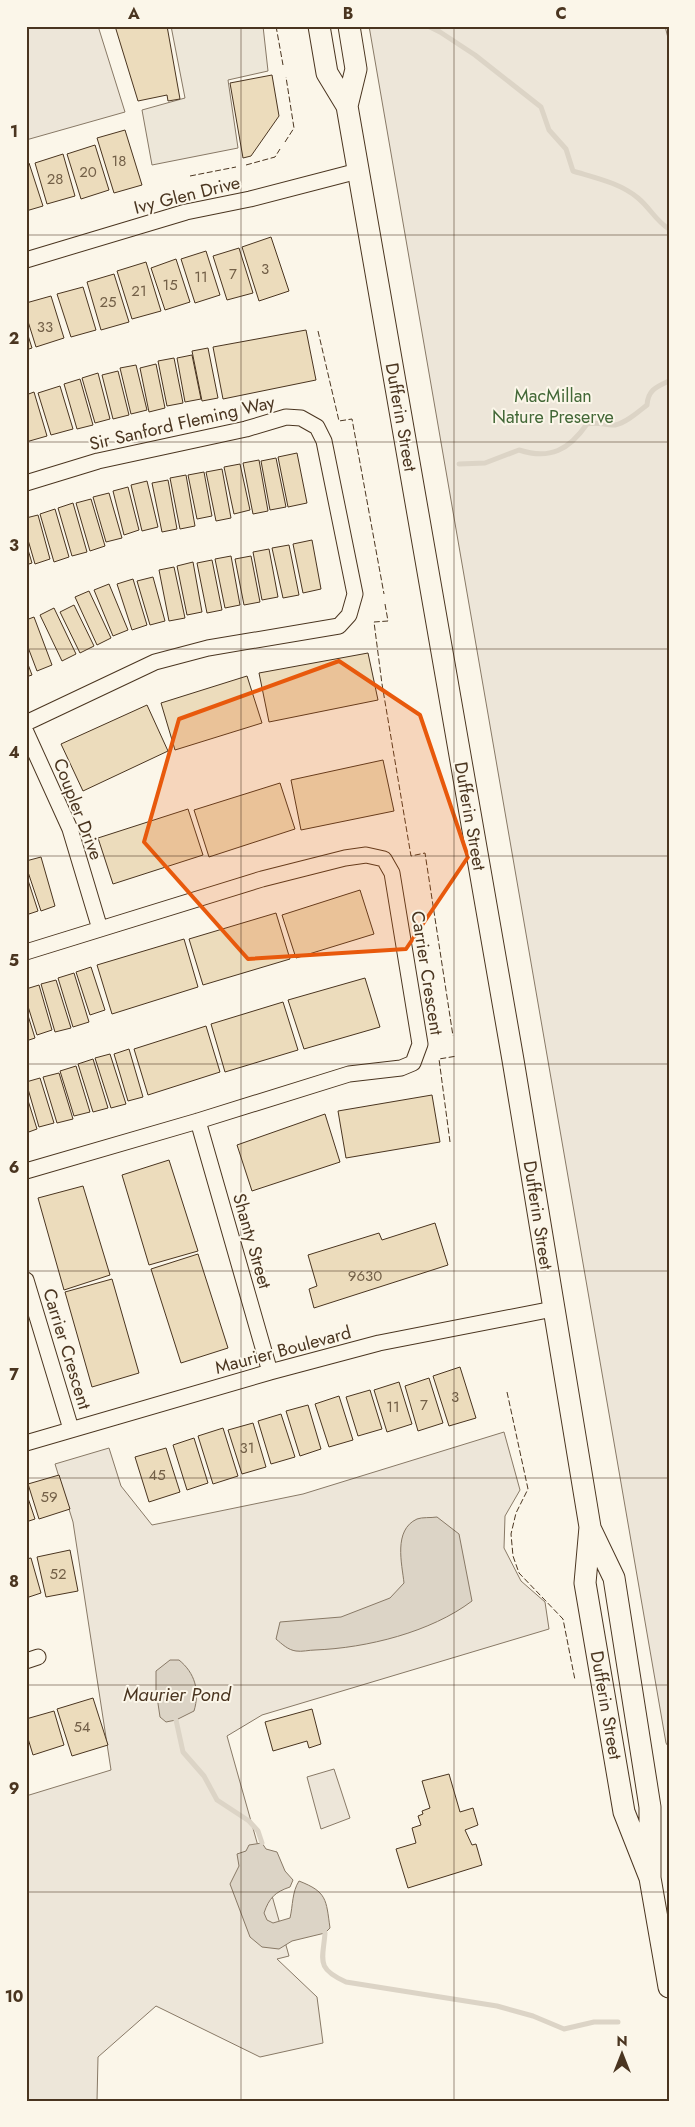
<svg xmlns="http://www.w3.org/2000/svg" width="695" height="2127" font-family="Jost,sans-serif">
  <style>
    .green { fill: #ede6d9; stroke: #887966 }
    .parking { fill: #ede7d9; stroke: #887966 }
    .water { fill: #dcd4c6; stroke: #887966 }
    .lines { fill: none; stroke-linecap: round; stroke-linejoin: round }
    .stream { stroke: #dcd4c6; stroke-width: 5 }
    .building { fill: #ecdcbc; stroke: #4a3520 }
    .street-casing { stroke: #4a3520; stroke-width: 17 }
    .secondary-casing { stroke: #4a3520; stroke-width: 23 }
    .street { stroke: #fbf6e9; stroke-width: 15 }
    .secondary { stroke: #fbf6e9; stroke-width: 21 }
    .fence { stroke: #4a3520; stroke-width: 1; stroke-dasharray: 6 2.5; stroke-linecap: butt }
    .marked { fill: #e8590c; fill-opacity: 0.2; stroke: #e8590c; stroke-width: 4; stroke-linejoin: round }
    .grid { fill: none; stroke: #4a3520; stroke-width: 1; stroke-opacity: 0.55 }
    .labels { text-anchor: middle; stroke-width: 4; stroke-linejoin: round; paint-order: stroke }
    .number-label { font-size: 15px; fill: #725f47 }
    .street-label { font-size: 18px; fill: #4a3520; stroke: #fbf6e9 }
    .park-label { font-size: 18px; fill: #436837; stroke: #fbf6e9 }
    .water-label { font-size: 19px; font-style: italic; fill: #4a3520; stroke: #fbf6e9 }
    .neatline { fill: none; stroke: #4a3520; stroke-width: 2 }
    .grid-label { font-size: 16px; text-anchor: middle; font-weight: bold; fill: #4a3520 }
  </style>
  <rect width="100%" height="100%" fill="#fbf6e9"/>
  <path class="green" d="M 26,26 L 98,26 L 125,112 L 26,140 Z
    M 369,26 L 665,26 L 669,42 L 669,1748 L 666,1743 Z
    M 504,1432 L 520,1490 L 505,1516 L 504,1548 L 521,1581 L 545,1602 L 549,1629 L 262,1715 L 227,1736 L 289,1956 L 277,1959 L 317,1997 L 323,2043 L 260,2057 L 156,2006 L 98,2057 L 97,2101 L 26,2101 L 26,1796 L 111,1770 L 73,1522 L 55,1464 L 109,1448 L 121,1486 L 152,1525 L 303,1494 Z
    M 334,1769 L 350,1818 L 321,1829 L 307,1777 Z"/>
  <path class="parking" d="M 171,26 L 263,26 L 268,71 L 228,80 L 238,148 L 152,165 L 142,110 L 185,98 Z"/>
  <path class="water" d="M 437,1517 L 459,1534 L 472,1601 C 431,1632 367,1648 315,1650 C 309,1650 302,1652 296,1651 C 288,1650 282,1644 276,1639 L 280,1622 L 341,1617 L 390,1598 L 404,1583 C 402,1564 393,1530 417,1519 C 422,1517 431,1518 437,1517 Z
    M 170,1660 L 179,1660 C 195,1673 200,1691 194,1711 L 176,1720 L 166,1722 L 160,1717 L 156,1690 L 156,1671 Z
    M 262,1843 L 266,1849 L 277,1852 L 285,1871 L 293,1880 L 290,1887 C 275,1892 269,1898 264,1913 L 267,1920 L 273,1923 L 290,1918 C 293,1905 292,1892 299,1881 C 327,1892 326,1899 330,1928 L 325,1933 L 292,1941 L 279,1949 L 262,1947 L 250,1937 L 230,1884 L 239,1866 L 237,1854 L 246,1851 L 249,1845 Z"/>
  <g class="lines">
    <path class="stream" d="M 428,26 L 440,32 L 475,55 L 541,107 L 549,130 L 566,149 L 573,171 C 596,178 620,183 638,198 C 650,208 656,221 669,229
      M 459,464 L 485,463 L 519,450 C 550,460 569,450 587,424 C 598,421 606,426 615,425 C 626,423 638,412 647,405 C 648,390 656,387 669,381
      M 176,1720 L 183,1752 L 204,1776 L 217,1800 L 249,1821 L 258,1831 L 262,1843
      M 325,1933 C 323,1960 315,1968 346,1982 L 497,2006 L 533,2016 L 564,2029 L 594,2022 L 618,2022"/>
  </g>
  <path class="building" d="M 115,26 L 167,26 L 180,99 L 168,101 L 167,95 L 138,101 Z
    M 272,75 L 279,116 L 251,156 L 243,158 L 230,83 Z
    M 125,130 L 142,185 L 114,193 L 97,138 Z
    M 95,145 L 109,190 L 81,199 L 67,154 Z
    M 63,154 L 75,196 L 47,204 L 35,163 Z
    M 29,163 L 43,206 L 26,211 L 26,164 Z
    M 271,237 L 289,291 L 259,301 L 242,247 Z
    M 239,248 L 253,293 L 227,300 L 213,256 Z
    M 206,251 L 220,295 L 195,303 L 181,259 Z
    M 176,259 L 190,302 L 165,310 L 151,268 Z
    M 146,262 L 161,311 L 132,319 L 117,271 Z
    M 114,274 L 129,322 L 101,330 L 87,282 Z
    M 83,287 L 96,330 L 71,337 L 57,294 Z
    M 51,296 L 64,338 L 36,347 L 26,315 L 26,303 Z
    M 26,329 L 32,348 L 26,350 Z
    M 306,330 L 316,380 L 223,399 L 213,347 Z
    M 208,348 L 218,398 L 202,401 L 192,351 Z
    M 192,355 L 201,399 L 185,402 L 177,358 Z
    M 174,358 L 183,403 L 167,406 L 158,361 Z
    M 156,364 L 165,408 L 149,412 L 140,368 Z
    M 136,365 L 147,410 L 131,414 L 120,368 Z
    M 118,371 L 129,415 L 113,419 L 102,375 Z
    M 98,373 L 110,419 L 95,423 L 82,378 Z
    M 80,379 L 93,425 L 77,429 L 64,384 Z
    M 60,386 L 73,429 L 51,435 L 38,393 Z
    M 34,392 L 47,436 L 26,442 L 26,395 Z
    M 297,453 L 307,503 L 288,507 L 278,457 Z
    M 276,458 L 286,507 L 270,510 L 261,461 Z
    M 259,460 L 268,511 L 253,514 L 243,463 Z
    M 240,464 L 250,510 L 234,514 L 224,467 Z
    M 222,469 L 231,518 L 216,521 L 206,472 Z
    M 204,472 L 212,516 L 197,519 L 188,475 Z
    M 186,475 L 195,526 L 180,529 L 170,478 Z
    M 168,480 L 177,529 L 162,532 L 152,483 Z
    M 147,481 L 158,527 L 142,531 L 131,485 Z
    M 128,487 L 139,530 L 124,535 L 113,491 Z
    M 109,493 L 122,538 L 106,542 L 93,497 Z
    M 91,499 L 105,546 L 90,551 L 76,503 Z
    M 73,503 L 87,552 L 72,556 L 58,508 Z
    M 55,509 L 69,557 L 54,562 L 40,514 Z
    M 38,515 L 50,559 L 35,564 L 26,533 L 26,518 Z
    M 312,540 L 321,589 L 303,593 L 293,544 Z
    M 26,543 L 32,563 L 26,565 Z
    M 289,545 L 299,595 L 283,598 L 272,548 Z
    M 269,549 L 278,597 L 262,600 L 253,552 Z
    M 231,556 L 240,605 L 225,608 L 215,559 Z
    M 251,556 L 260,602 L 244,605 L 235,559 Z
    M 212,560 L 222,610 L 207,613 L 197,563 Z
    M 193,562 L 202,612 L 187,615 L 177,566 Z
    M 174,567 L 185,618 L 169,621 L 159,570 Z
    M 153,577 L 165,621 L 150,625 L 137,581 Z
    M 133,579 L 147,625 L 132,630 L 117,584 Z
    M 109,584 L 128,630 L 113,636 L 94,590 Z
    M 89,591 L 111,638 L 97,645 L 75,597 Z
    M 74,605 L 94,646 L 80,653 L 60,612 Z
    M 54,608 L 76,654 L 62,661 L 40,615 Z
    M 34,617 L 52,665 L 37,671 L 26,642 L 26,620 Z
    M 368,653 L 378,700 L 269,722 L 259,673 Z
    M 26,659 L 32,675 L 26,677 Z
    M 247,676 L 262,723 L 175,750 L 161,703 Z
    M 147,705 L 168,751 L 83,791 L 61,744 Z
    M 383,760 L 394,811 L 301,830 L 291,780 Z
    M 280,783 L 295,829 L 209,857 L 194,810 Z
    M 188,809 L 203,855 L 113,884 L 98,838 Z
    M 41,857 L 55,906 L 41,911 L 26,866 L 26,861 Z
    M 26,874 L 38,911 L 26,915 Z
    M 360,890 L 374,934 L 296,958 L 282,915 Z
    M 276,913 L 290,959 L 203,985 L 189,939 Z
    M 184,939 L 198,987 L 112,1014 L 97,965 Z
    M 91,967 L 105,1010 L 90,1015 L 76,972 Z
    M 74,973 L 89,1022 L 73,1027 L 58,978 Z
    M 365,978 L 380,1027 L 304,1049 L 288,1000 Z
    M 56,980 L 71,1028 L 55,1032 L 41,984 Z
    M 39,985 L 52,1030 L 37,1035 L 26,1000 L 26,989 Z
    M 283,1002 L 298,1050 L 225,1072 L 211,1024 Z
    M 26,1009 L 35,1038 L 26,1041 Z
    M 206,1026 L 220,1072 L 148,1095 L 134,1049 Z
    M 129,1049 L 143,1097 L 128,1101 L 114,1054 Z
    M 110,1054 L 126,1104 L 111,1108 L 95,1058 Z
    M 93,1059 L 108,1108 L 93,1112 L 78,1064 Z
    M 76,1066 L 90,1112 L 74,1116 L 60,1071 Z
    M 59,1073 L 73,1119 L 57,1123 L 43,1077 Z
    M 40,1078 L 54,1123 L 39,1127 L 26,1082 Z
    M 26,1094 L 37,1129 L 26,1133 Z
    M 432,1095 L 440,1142 L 346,1158 L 338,1111 Z
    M 325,1114 L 340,1162 L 252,1191 L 237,1145 Z
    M 169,1160 L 198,1251 L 149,1265 L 122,1175 Z
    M 83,1186 L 110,1275 L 64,1290 L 38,1198 Z
    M 435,1223 L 448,1265 L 314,1308 L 309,1289 L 317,1286 L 308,1255 L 379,1233 L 382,1240 Z
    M 198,1254 L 228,1348 L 181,1363 L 151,1269 Z
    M 112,1279 L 139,1373 L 92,1387 L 65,1292 Z
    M 460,1367 L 476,1418 L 449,1426 L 433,1376 Z
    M 429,1378 L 443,1423 L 418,1431 L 405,1386 Z
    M 399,1382 L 412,1424 L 387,1432 L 374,1390 Z
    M 370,1390 L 382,1429 L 358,1436 L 346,1397 Z
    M 339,1396 L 353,1440 L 329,1447 L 315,1404 Z
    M 308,1405 L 321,1449 L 300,1456 L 286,1411 Z
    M 281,1414 L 295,1457 L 271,1464 L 258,1421 Z
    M 253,1423 L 266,1467 L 242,1474 L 228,1430 Z
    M 223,1428 L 238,1476 L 213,1484 L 198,1436 Z
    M 194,1438 L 208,1483 L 187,1490 L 173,1445 Z
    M 166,1448 L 180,1492 L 149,1502 L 135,1457 Z
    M 59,1475 L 70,1509 L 39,1519 L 28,1484 Z
    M 26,1492 L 35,1519 L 26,1522 Z
    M 70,1550 L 78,1591 L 46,1597 L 37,1557 Z
    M 31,1558 L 41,1593 L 26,1598 L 26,1559 Z
    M 93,1698 L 108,1745 L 72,1756 L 57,1709 Z
    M 312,1709 L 321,1744 L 309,1748 L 307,1741 L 273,1751 L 265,1722 Z
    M 54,1711 L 64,1745 L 33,1755 L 26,1732 L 26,1719 Z
    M 449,1774 L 460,1812 L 473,1808 L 478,1825 L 465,1830 L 472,1845 L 476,1844 L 482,1865 L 408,1888 L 396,1849 L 416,1843 L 412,1828 L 421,1825 L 418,1816 L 423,1814 L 422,1811 L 430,1808 L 422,1781 Z"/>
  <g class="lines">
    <g class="street-casing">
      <path id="street" d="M 26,260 L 186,212 L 250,199 L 358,171
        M 26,483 L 98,461 L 246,429 L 286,417 L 301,418 L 317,427 L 324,441 L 355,594 L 349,615 L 339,626 L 208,648 L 155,662 L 26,723
        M 26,732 L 70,829 L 100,929
        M 26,952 L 262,879 L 345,858 L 366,855 L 384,859 L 392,873 L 420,1044 L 413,1063 L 401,1068 L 349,1074 L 198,1121 L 26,1171
        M 198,1121 L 270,1372
        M 26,1280 L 71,1429
        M 26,1443 L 270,1372 L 379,1343 L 553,1309
        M 26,1661 L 38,1657"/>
    </g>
    <g class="secondary-casing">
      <path id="secondary" d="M 319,26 L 327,73 L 347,106 L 513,1060 L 590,1527 L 585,1583 L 624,1812 L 650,1878
        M 347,106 L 356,69 L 349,26
        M 590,1528 L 614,1578 L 650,1807 L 650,1878 L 669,1987"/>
    </g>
    <use href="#street" class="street"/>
    <use href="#secondary" class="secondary"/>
    <path class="fence" d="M 276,26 L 283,65
      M 285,142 L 294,128 L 286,77
      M 246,165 L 275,157 L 280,149
      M 190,176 L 236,167
      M 318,331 L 339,421 L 352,419 L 384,594
      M 385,604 L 388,621 L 374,622 L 382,684 L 411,856 L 425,853 L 453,1036
      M 450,1142 L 439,1059 L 457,1056
      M 507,1392 L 528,1489 L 516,1513 L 511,1534 L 513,1556 L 519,1573 L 563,1619 L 575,1680"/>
  </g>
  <path class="marked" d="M 339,661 L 420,715 L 468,857 L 406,949 L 248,959 L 144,842 L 179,719 Z"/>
  <path class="grid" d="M 241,26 L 241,2101M 454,26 L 454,2101M 26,235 L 669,235M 26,442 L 669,442M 26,649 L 669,649M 26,856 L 669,856M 26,1064 L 669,1064M 26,1271 L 669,1271M 26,1478 L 669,1478M 26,1685 L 669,1685M 26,1892 L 669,1892"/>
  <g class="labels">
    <g class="number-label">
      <text x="119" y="166">18</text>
      <text x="88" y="177">20</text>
      <text x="55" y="184">28</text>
      <text x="265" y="274">3</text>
      <text x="233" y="279">7</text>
      <text x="201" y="282">11</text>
      <text x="170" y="290">15</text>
      <text x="139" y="296">21</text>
      <text x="108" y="307">25</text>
      <text x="45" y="332">33</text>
      <text x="365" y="1281">9630</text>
      <text x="455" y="1402">3</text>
      <text x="424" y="1410">7</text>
      <text x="393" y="1412">11</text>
      <text x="247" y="1453">31</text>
      <text x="157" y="1480">45</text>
      <text x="49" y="1502">59</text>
      <text x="58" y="1579">52</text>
      <text x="82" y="1732">54</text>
    </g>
    <g class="street-label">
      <text transform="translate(187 195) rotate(-14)" y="6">Ivy Glen Drive</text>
      <text transform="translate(401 417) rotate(80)" y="6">Dufferin Street</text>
      <text transform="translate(182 423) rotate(-13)" y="6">Sir Sanford Fleming Way</text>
      <text transform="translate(78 809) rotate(69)" y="6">Coupler Drive</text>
      <text transform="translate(470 816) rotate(80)" y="6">Dufferin Street</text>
      <text transform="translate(427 973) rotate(81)" y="6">Carrier Crescent</text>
      <text transform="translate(538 1215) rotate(81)" y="6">Dufferin Street</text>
      <text transform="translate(252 1241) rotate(74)" y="6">Shanty Street</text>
      <text transform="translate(67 1349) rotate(73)" y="6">Carrier Crescent</text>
      <text transform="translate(283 1350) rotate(-15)" y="6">Maurier Boulevard</text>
      <text transform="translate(606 1705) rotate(80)" y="6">Dufferin Street</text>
    </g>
    <g class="park-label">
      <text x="553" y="402">MacMillan<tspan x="553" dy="21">Nature Preserve</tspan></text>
    </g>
    <g class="water-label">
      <text x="177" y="1701">Maurier Pond</text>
    </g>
  </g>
  <rect width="695" height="2127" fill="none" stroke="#fbf6e9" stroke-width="55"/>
  <g transform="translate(622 2054)" stroke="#fbf6e9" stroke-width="4" paint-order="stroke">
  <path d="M0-4L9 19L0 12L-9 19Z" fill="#4a3520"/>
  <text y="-8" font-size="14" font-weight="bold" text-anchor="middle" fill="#4a3520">N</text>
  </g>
  <rect x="28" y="28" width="640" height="2072" class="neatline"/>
  <g class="grid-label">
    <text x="134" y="19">A</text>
    <text x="348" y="19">B</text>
    <text x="561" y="19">C</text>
    <text x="14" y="137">1</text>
    <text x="14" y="344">2</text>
    <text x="14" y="551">3</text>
    <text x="14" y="758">4</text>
    <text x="14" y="966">5</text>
    <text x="14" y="1173">6</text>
    <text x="14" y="1380">7</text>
    <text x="14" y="1587">8</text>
    <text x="14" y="1794">9</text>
    <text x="14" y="2002">10</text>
  </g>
</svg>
